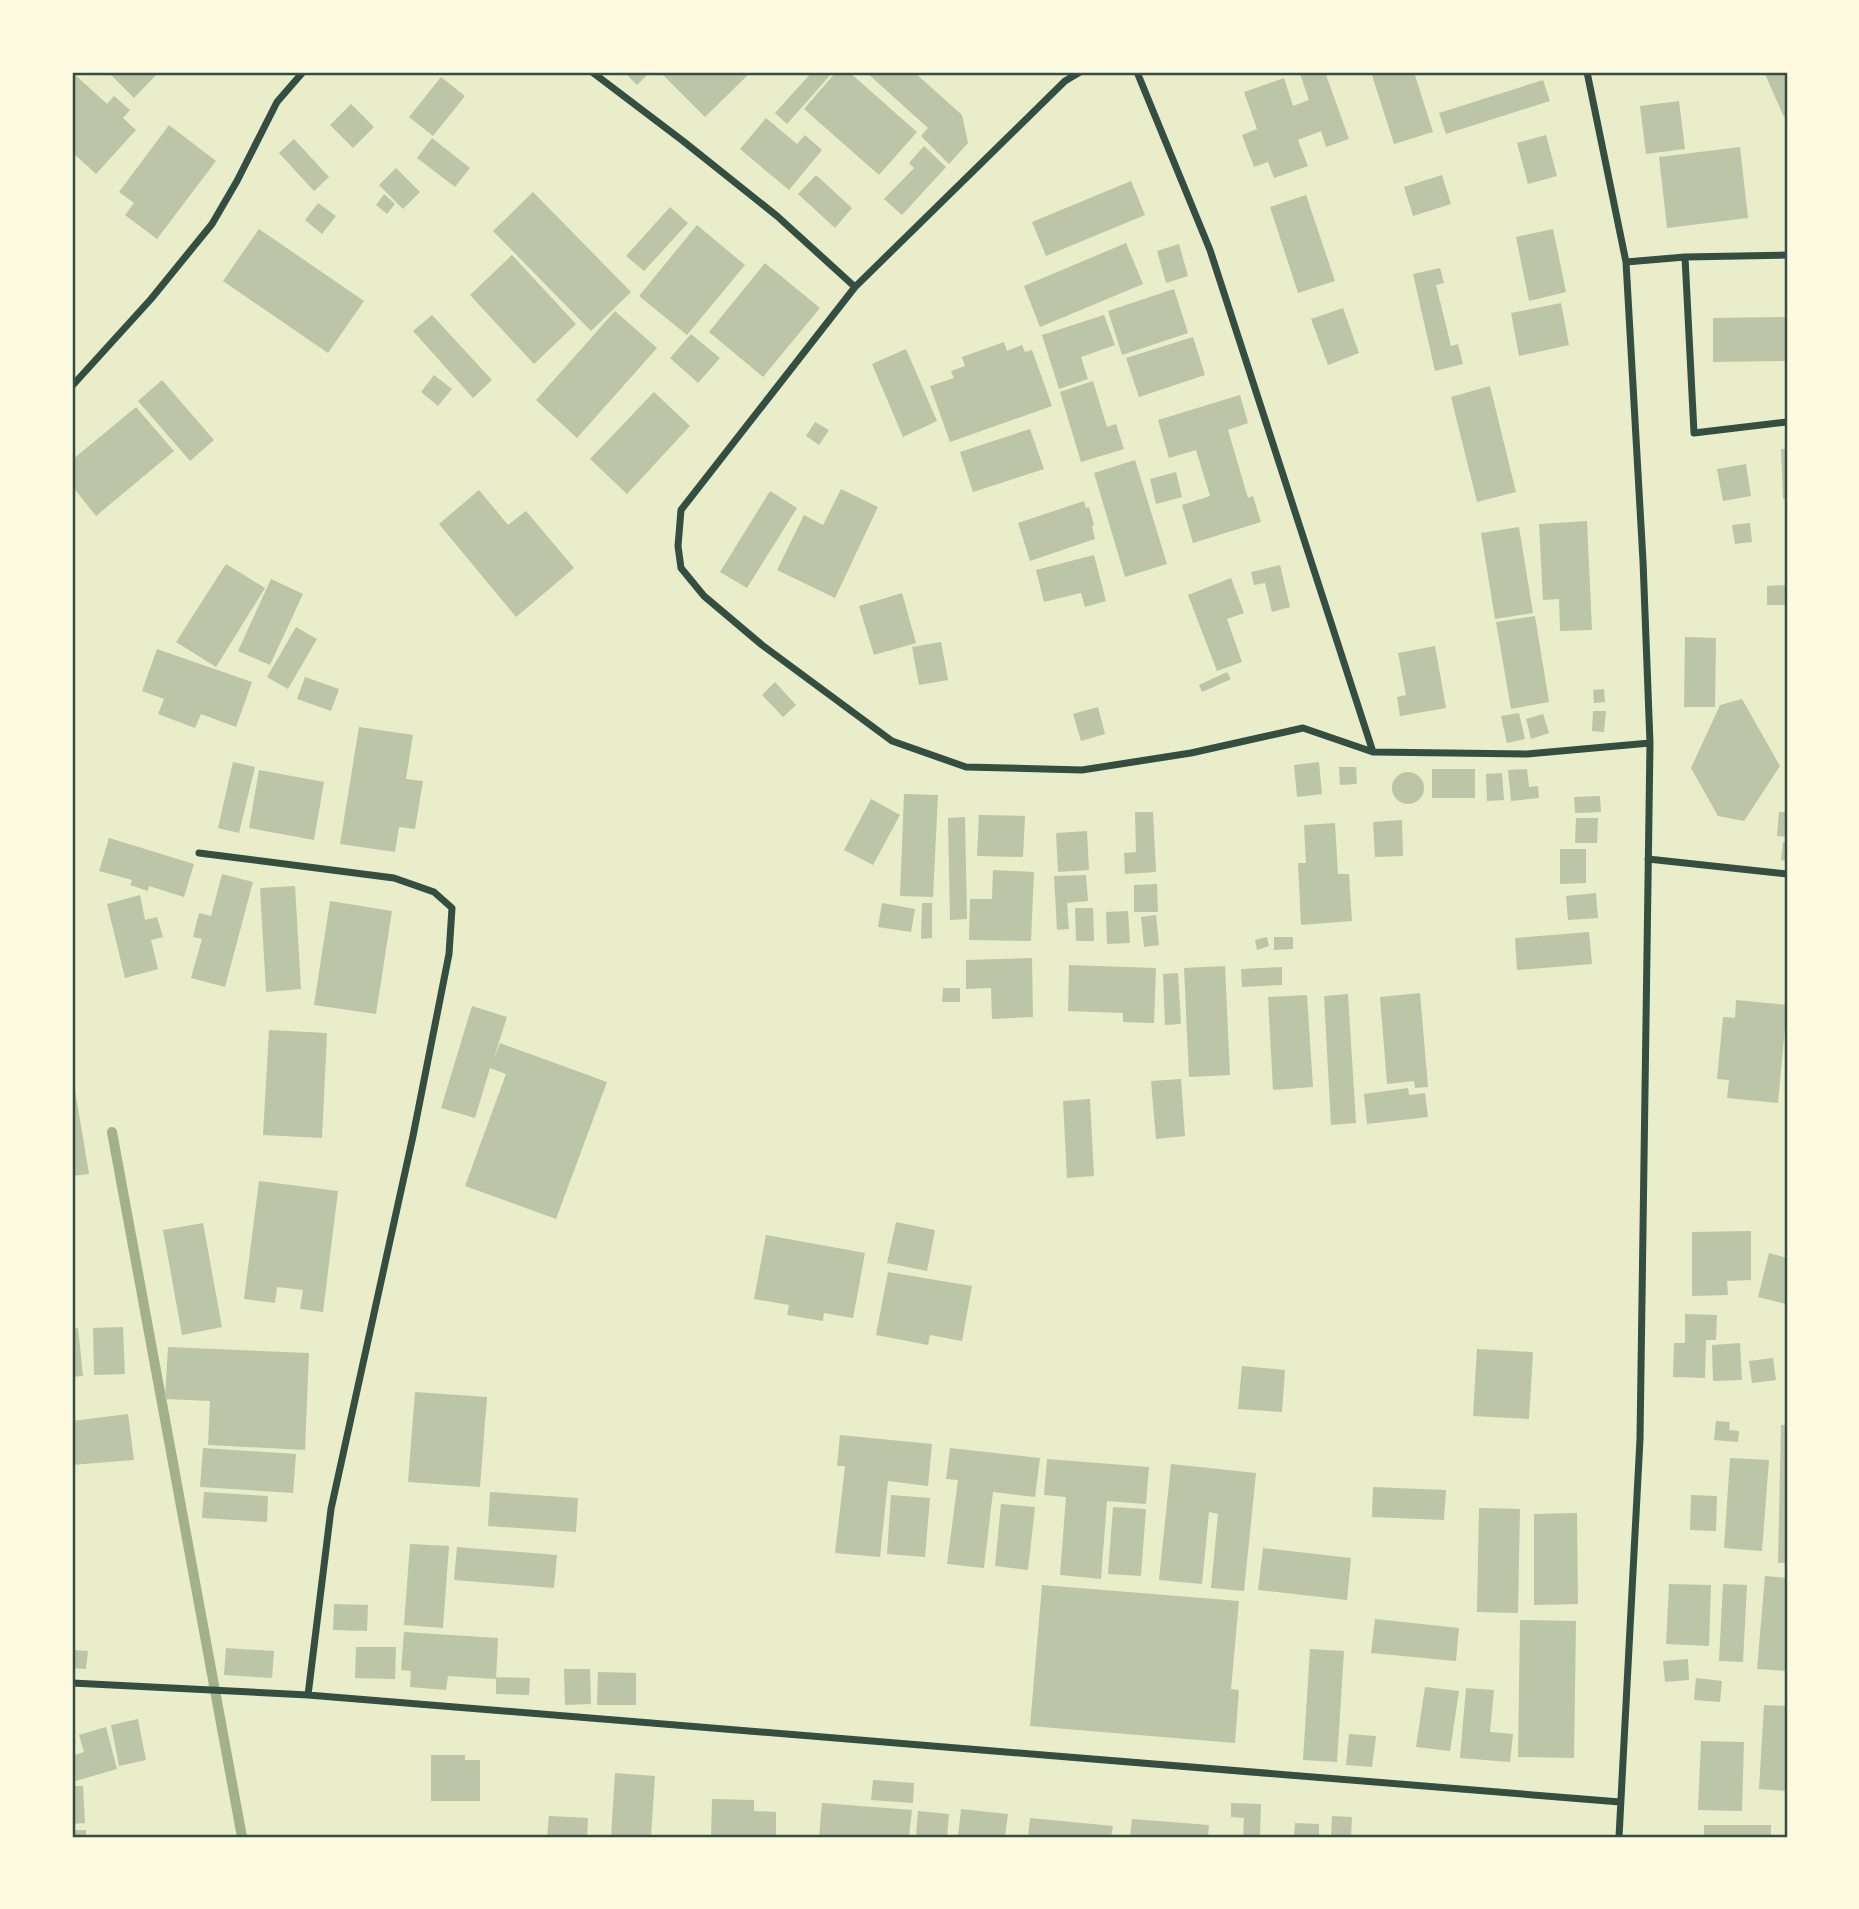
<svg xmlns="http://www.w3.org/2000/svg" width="1859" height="1909" font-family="'Golos Text',sans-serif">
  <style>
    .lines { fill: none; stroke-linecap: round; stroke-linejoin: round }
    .stream { stroke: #a3b18a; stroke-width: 10 }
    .building { fill: #bcc5a7 }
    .minor { stroke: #344e41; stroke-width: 7 }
    .neatline { fill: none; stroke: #344e41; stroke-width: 2.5 }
  </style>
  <rect width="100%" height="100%" fill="#e9edc9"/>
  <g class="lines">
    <path class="stream" d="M 112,1132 L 242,1837"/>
  </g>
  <path class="building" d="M 72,72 L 107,104 L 114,96 L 130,110 L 123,118 L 136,130 L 96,174 L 72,152 Z
    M 108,72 L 159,72 L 134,98 Z
    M 624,72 L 650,72 L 637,85 Z
    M 660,72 L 746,72 L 749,74 L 705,117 Z
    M 812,72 L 833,72 L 787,124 L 775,113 Z
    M 836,72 L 849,72 L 917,132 L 879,175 L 804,109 Z
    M 866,72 L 914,72 L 962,115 L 968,143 L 949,164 L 921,136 L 928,128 Z
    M 1306,72 L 1325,72 L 1349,139 L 1326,147 L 1321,131 L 1298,140 L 1308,166 L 1274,178 L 1268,162 L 1254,167 L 1242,135 L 1257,129 L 1244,92 L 1284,78 L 1293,106 L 1309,100 L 1300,74 Z
    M 1371,72 L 1414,72 L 1433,132 L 1394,144 Z
    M 1764,72 L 1787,72 L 1787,115 L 1784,117 Z
    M 441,77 L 465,96 L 433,136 L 409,117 Z
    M 1543,80 L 1550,101 L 1446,134 L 1439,113 Z
    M 1679,101 L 1685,149 L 1646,154 L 1640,106 Z
    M 351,104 L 374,127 L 353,148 L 330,125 Z
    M 766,118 L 797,144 L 805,135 L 822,150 L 789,190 L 740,149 Z
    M 169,125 L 216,161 L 157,239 L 125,215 L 134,203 L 119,192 Z
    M 1546,135 L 1557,176 L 1528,184 L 1517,143 Z
    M 432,138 L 470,168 L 455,187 L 417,158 Z
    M 294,139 L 329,177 L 314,191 L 279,153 Z
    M 924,146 L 946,167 L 902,215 L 884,199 L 914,168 L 909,163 Z
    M 1740,147 L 1748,218 L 1667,228 L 1659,157 Z
    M 396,168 L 420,192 L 403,209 L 379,185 Z
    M 816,175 L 852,208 L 835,228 L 798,194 Z
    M 1442,175 L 1451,204 L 1413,216 L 1404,187 Z
    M 1131,181 L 1145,215 L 1046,256 L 1032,222 Z
    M 533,192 L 631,292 L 591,331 L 493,231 Z
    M 384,194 L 395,204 L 387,214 L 376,205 Z
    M 1306,195 L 1335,281 L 1298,293 L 1270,207 Z
    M 318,203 L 336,216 L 322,234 L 305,220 Z
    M 670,207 L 688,223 L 644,271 L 626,256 Z
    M 697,225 L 745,265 L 687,335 L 639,296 Z
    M 259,229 L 364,301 L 328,353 L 223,281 Z
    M 1553,229 L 1566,292 L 1529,301 L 1516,237 Z
    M 1126,243 L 1143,284 L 1040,327 L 1024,286 Z
    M 1179,244 L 1188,276 L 1166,283 L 1157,251 Z
    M 512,255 L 576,324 L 534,364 L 470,295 Z
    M 765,263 L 820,308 L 763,377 L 709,332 Z
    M 1440,268 L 1444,283 L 1436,285 L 1451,346 L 1458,344 L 1463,364 L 1435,371 L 1413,274 Z
    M 1174,289 L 1188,333 L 1122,355 L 1108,311 Z
    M 1561,303 L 1569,345 L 1519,356 L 1511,313 Z
    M 1343,308 L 1359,353 L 1328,365 L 1311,319 Z
    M 615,311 L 657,348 L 577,438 L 536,400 Z
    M 432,315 L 492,380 L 473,398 L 413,331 Z
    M 1104,315 L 1115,345 L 1081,357 L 1088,379 L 1059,389 L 1042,335 Z
    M 1787,317 L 1787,361 L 1713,362 L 1713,318 Z
    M 691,334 L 720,358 L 698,383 L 670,358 Z
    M 1193,337 L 1205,375 L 1139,397 L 1126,358 Z
    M 1004,342 L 1007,351 L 1022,345 L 1025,352 L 1032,350 L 1052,406 L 950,442 L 930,386 L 954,378 L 951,371 L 965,366 L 962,357 Z
    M 906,349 L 937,421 L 903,437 L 872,364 Z
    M 434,375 L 452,389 L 438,406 L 421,392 Z
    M 162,380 L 214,440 L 190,461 L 138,401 Z
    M 1093,381 L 1107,427 L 1116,424 L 1124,449 L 1081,462 L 1060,392 Z
    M 1490,386 L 1516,492 L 1477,502 L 1451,397 Z
    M 654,392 L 690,426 L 627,494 L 590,459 Z
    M 1240,395 L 1248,423 L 1228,430 L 1248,498 L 1253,496 L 1261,522 L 1193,543 L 1182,505 L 1210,496 L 1196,450 L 1169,458 L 1158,420 Z
    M 136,407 L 174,451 L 96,516 L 72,486 L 72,460 Z
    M 815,422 L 829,430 L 819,445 L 806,436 Z
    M 1030,429 L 1044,469 L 973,492 L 960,452 Z
    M 1781,449 L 1787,449 L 1787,499 L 1783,499 Z
    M 1135,460 L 1167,564 L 1125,577 L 1094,473 Z
    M 1746,464 L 1751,496 L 1723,501 L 1717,469 Z
    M 1176,472 L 1182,497 L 1156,504 L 1150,479 Z
    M 841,489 L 878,507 L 835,598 L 777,570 L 804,515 L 823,525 Z
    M 479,490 L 508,525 L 526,511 L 574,568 L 516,617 L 439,524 Z
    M 770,491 L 797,508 L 747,588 L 720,572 Z
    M 1084,501 L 1086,508 L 1089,507 L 1094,525 L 1092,526 L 1095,539 L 1030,561 L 1018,523 Z
    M 1587,521 L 1592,630 L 1560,631 L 1559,599 L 1543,600 L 1539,524 Z
    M 1750,523 L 1752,542 L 1735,544 L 1732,525 Z
    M 1519,527 L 1533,613 L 1495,619 L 1481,533 Z
    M 1094,555 L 1106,601 L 1085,607 L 1081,593 L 1044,602 L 1036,570 Z
    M 226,564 L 265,588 L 216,667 L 176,642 Z
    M 1280,565 L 1290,607 L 1272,612 L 1265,583 L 1254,585 L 1251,572 Z
    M 1231,578 L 1244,613 L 1227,619 L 1242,662 L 1217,671 L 1188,595 Z
    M 271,579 L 303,594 L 270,665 L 238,651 Z
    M 1787,585 L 1787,605 L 1767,605 L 1767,586 Z
    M 902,593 L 916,643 L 874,655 L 859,606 Z
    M 1535,616 L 1549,702 L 1511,709 L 1496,622 Z
    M 296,627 L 317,639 L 288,689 L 267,677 Z
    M 1685,637 L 1716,638 L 1715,707 L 1684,707 Z
    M 941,642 L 948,680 L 919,685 L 912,647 Z
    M 1435,646 L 1446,708 L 1400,716 L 1397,697 L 1406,695 L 1398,653 Z
    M 157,649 L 252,682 L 236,727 L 201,714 L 195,728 L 158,714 L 164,699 L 142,691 Z
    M 1227,672 L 1231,679 L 1202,692 L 1199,685 Z
    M 305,677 L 339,689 L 331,711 L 297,699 Z
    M 775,682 L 796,705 L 783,717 L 762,695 Z
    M 1604,689 L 1605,702 L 1594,703 L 1593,690 Z
    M 1742,699 L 1780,766 L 1744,821 L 1718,816 L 1691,768 L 1720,705 Z
    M 1098,707 L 1105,734 L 1081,741 L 1073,714 Z
    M 1593,711 L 1606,711 L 1604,732 L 1592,731 Z
    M 1519,713 L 1525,739 L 1507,743 L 1501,716 Z
    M 1543,714 L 1549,733 L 1531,739 L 1526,719 Z
    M 359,727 L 413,735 L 406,779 L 423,781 L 415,829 L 399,827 L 395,852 L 340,844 Z
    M 233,762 L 255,767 L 239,833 L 218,828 Z
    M 1319,762 L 1322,794 L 1297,797 L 1294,765 Z
    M 1339,767 L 1356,767 L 1357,784 L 1340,785 Z
    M 1432,769 L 1475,769 L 1475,798 L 1432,798 Z
    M 1527,769 L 1529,787 L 1538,786 L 1539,798 L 1511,801 L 1508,770 Z
    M 259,770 L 324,782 L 314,840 L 249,828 Z
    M1392 788a16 16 0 1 1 32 0a16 16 0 1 1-32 0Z
    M 1502,773 L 1504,800 L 1487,801 L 1486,774 Z
    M 904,794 L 938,795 L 933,897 L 900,896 Z
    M 1600,796 L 1601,812 L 1575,813 L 1574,797 Z
    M 871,799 L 900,815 L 873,865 L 844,850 Z
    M 1135,812 L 1153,812 L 1156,872 L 1125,874 L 1124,853 L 1136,852 Z
    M 1779,812 L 1787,812 L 1787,837 L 1777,836 Z
    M 979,815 L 1025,816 L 1023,857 L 977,856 Z
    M 965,817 L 967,919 L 950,920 L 948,818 Z
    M 1576,818 L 1598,818 L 1597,843 L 1575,843 Z
    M 1402,820 L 1403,856 L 1375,857 L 1373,822 Z
    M 1335,823 L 1338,874 L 1349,874 L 1352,921 L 1301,925 L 1298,863 L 1306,863 L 1304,825 Z
    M 1087,831 L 1089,870 L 1058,872 L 1056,833 Z
    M 109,838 L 194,864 L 184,897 L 149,886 L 148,891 L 130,885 L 132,880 L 99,871 Z
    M 1783,842 L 1787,842 L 1787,861 L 1781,860 Z
    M 1560,849 L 1586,849 L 1586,883 L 1560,884 Z
    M 993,870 L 1034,872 L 1031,941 L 969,940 L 970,899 L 992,899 Z
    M 222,874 L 253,882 L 225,987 L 191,978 L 202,939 L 193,937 L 199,913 L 211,916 Z
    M 1086,875 L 1088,901 L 1067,903 L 1069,929 L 1057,930 L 1054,876 Z
    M 1157,884 L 1158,912 L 1134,912 L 1134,885 Z
    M 295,886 L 301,989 L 266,992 L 260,888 Z
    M 1596,893 L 1598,918 L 1568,920 L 1566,896 Z
    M 140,895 L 145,920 L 157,917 L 163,937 L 151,940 L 158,969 L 125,978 L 107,904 Z
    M 330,901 L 392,911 L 376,1014 L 314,1005 Z
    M 882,903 L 915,909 L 911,932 L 878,927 Z
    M 922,903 L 932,903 L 932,938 L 921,939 Z
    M 1075,908 L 1093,908 L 1094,941 L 1076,941 Z
    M 1128,911 L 1130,943 L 1107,944 L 1106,912 Z
    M 1156,915 L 1159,945 L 1144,947 L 1141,917 Z
    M 1589,932 L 1592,964 L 1517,970 L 1515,938 Z
    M 1267,937 L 1269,946 L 1257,950 L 1255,940 Z
    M 1274,937 L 1293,937 L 1293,949 L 1274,950 Z
    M 1032,958 L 1033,1017 L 992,1019 L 991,988 L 966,989 L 966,960 Z
    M 1069,965 L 1156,968 L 1154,1023 L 1123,1022 L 1123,1013 L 1068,1011 Z
    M 1225,966 L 1230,1075 L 1189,1077 L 1184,968 Z
    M 1282,967 L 1282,985 L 1242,987 L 1241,969 Z
    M 1178,973 L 1181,1024 L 1165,1025 L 1163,974 Z
    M 943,988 L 960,988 L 960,1002 L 942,1002 Z
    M 1420,993 L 1428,1087 L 1415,1088 L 1414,1081 L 1387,1084 L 1380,997 Z
    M 1348,994 L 1356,1123 L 1331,1125 L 1324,996 Z
    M 1307,995 L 1313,1087 L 1273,1090 L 1268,997 Z
    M 1736,1000 L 1787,1005 L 1778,1103 L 1727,1098 L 1729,1080 L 1717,1079 L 1723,1017 L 1735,1018 Z
    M 472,1006 L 507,1017 L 493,1061 L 500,1043 L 607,1082 L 556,1219 L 465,1186 L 506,1074 L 490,1068 L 475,1118 L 441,1108 Z
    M 269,1030 L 327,1033 L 322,1138 L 263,1135 Z
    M 72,1072 L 89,1174 L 72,1176 Z
    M 1181,1079 L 1185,1136 L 1156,1139 L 1151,1081 Z
    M 1408,1088 L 1409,1095 L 1425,1093 L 1428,1117 L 1367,1124 L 1364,1094 Z
    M 1090,1099 L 1094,1176 L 1067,1178 L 1063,1101 Z
    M 259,1181 L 338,1191 L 323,1312 L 300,1309 L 303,1290 L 277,1287 L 275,1303 L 244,1299 Z
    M 896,1222 L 935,1230 L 927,1271 L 887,1263 Z
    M 203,1223 L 222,1327 L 182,1335 L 163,1230 Z
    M 1751,1231 L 1751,1280 L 1727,1281 L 1728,1295 L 1692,1296 L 1692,1232 Z
    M 766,1235 L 865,1253 L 853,1318 L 824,1313 L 823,1321 L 787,1315 L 789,1305 L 754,1299 Z
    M 1769,1253 L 1787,1258 L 1786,1304 L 1758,1297 Z
    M 888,1272 L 972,1286 L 962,1341 L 930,1335 L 928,1345 L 876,1335 Z
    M 1685,1314 L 1717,1315 L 1716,1340 L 1706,1340 L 1705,1378 L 1673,1377 L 1674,1343 L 1685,1343 Z
    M 123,1327 L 125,1374 L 94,1375 L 93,1328 Z
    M 78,1328 L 83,1376 L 72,1377 L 72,1329 Z
    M 1740,1343 L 1742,1380 L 1713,1381 L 1712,1345 Z
    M 168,1347 L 309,1353 L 305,1450 L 208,1445 L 210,1401 L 165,1399 Z
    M 1477,1349 L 1533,1352 L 1529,1419 L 1473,1416 Z
    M 1773,1358 L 1776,1380 L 1752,1383 L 1749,1361 Z
    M 1242,1366 L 1285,1370 L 1282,1412 L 1238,1409 Z
    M 415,1392 L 487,1397 L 480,1487 L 408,1482 Z
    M 128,1414 L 134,1460 L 72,1465 L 72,1421 Z
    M 1716,1421 L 1730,1422 L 1729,1430 L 1739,1431 L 1738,1442 L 1714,1440 Z
    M 1781,1425 L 1787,1425 L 1787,1563 L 1778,1563 Z
    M 840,1435 L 932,1444 L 928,1486 L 888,1481 L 880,1557 L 835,1553 L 845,1466 L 837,1466 Z
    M 203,1448 L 296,1454 L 293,1493 L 200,1487 Z
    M 950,1448 L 1040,1458 L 1035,1497 L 993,1492 L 984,1568 L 947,1564 L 958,1480 L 946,1479 Z
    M 1730,1458 L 1769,1460 L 1762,1551 L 1724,1548 Z
    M 1047,1459 L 1149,1467 L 1146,1504 L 1107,1501 L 1101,1579 L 1060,1575 L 1066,1497 L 1044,1495 Z
    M 1171,1464 L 1256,1473 L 1244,1591 L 1211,1588 L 1218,1514 L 1209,1512 L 1202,1584 L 1159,1580 Z
    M 1373,1487 L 1446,1490 L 1444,1520 L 1372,1517 Z
    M 204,1492 L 268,1496 L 267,1522 L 202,1518 Z
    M 490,1492 L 578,1498 L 576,1532 L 488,1526 Z
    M 891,1495 L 930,1498 L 925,1557 L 887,1554 Z
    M 1691,1495 L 1717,1496 L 1716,1531 L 1690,1530 Z
    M 1001,1504 L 1035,1507 L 1028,1570 L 995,1566 Z
    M 1113,1507 L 1146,1509 L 1141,1576 L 1108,1574 Z
    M 1479,1508 L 1520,1509 L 1518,1613 L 1477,1612 Z
    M 1577,1513 L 1578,1604 L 1534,1605 L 1534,1514 Z
    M 410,1544 L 449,1546 L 443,1628 L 404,1625 Z
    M 457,1547 L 557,1555 L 554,1588 L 454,1580 Z
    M 1263,1548 L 1351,1558 L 1347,1600 L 1258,1590 Z
    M 1765,1576 L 1787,1578 L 1787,1671 L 1757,1669 Z
    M 1669,1584 L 1711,1585 L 1709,1646 L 1666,1644 Z
    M 1723,1584 L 1747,1585 L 1743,1662 L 1719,1661 Z
    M 1042,1585 L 1239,1601 L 1231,1689 L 1239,1690 L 1235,1743 L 1030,1726 Z
    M 334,1604 L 368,1605 L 367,1631 L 333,1630 Z
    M 1375,1619 L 1459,1628 L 1456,1661 L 1371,1653 Z
    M 1520,1620 L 1576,1621 L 1574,1758 L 1518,1757 Z
    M 404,1632 L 498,1638 L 496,1679 L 448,1676 L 446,1690 L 410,1687 L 411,1671 L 401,1670 Z
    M 356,1647 L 396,1647 L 395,1679 L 355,1678 Z
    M 226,1648 L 274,1651 L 272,1678 L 224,1675 Z
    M 1310,1649 L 1344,1651 L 1337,1762 L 1303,1760 Z
    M 72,1650 L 88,1651 L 86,1669 L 72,1668 Z
    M 1688,1659 L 1689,1680 L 1665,1682 L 1663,1661 Z
    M 564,1669 L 590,1669 L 591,1704 L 565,1705 Z
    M 598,1672 L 636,1673 L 636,1705 L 597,1705 Z
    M 496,1677 L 530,1678 L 529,1695 L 496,1694 Z
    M 1696,1678 L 1722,1681 L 1720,1702 L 1694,1700 Z
    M 1425,1687 L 1459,1691 L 1450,1751 L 1416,1747 Z
    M 1466,1688 L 1494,1690 L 1490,1732 L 1513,1734 L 1510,1762 L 1460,1758 Z
    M 1764,1705 L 1787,1706 L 1787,1791 L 1759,1789 Z
    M 138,1719 L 146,1760 L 119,1766 L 111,1725 Z
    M 106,1727 L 117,1769 L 72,1782 L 72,1756 L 84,1752 L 79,1735 Z
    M 1349,1734 L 1376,1736 L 1372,1767 L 1346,1765 Z
    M 1701,1741 L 1744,1742 L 1742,1811 L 1698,1810 Z
    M 431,1755 L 465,1755 L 465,1760 L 480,1760 L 480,1801 L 431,1801 Z
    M 615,1773 L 655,1776 L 651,1837 L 611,1837 Z
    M 873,1780 L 914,1783 L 913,1803 L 871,1800 Z
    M 72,1786 L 83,1786 L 85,1823 L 72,1824 Z
    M 712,1799 L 754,1800 L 754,1811 L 776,1812 L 776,1837 L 711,1837 Z
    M 822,1803 L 912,1810 L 909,1837 L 819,1837 Z
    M 1231,1803 L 1261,1804 L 1260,1837 L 1243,1837 L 1244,1818 L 1231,1817 Z
    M 961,1809 L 1008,1814 L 1005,1837 L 958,1837 Z
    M 918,1811 L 949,1814 L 947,1837 L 916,1837 Z
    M 549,1816 L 588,1818 L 587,1837 L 547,1837 Z
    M 1332,1816 L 1352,1817 L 1351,1837 L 1331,1837 Z
    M 1030,1818 L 1113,1826 L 1111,1837 L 1028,1837 Z
    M 1132,1819 L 1209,1825 L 1208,1837 L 1130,1837 Z
    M 1295,1823 L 1319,1824 L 1319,1837 L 1294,1837 Z
    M 1704,1825 L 1771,1825 L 1771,1837 L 1704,1837 Z
    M 72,1830 L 86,1830 L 86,1837 L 72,1837 Z"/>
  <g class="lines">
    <path class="minor" d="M 592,72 L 683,141 L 777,216 L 855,287
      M 1080,72 L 1065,81 L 855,287 L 681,510 L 678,546 L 681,568 L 704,596 L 762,645 L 892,741 L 966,767 L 1082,770 L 1191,753 L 1303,728 L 1373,752 L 1527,754 L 1650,743
      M 1137,72 L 1210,250 L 1373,752
      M 1587,72 L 1626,262 L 1643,561 L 1650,743 L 1640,1439 L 1619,1837
      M 1685,257 L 1694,433 L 1787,422
      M 1626,262 L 1685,257 L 1787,255
      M 72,386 L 151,299 L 212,224 L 237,181 L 277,102 L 303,72
      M 199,853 L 394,878 L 434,892 L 452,908 L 449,954 L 413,1136 L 331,1509 L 308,1695
      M 1648,859 L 1787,874
      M 72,1683 L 308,1695 L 1620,1802"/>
  </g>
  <rect width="1859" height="1909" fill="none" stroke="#fefae0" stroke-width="147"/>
  <rect x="74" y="74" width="1712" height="1762" class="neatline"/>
</svg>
